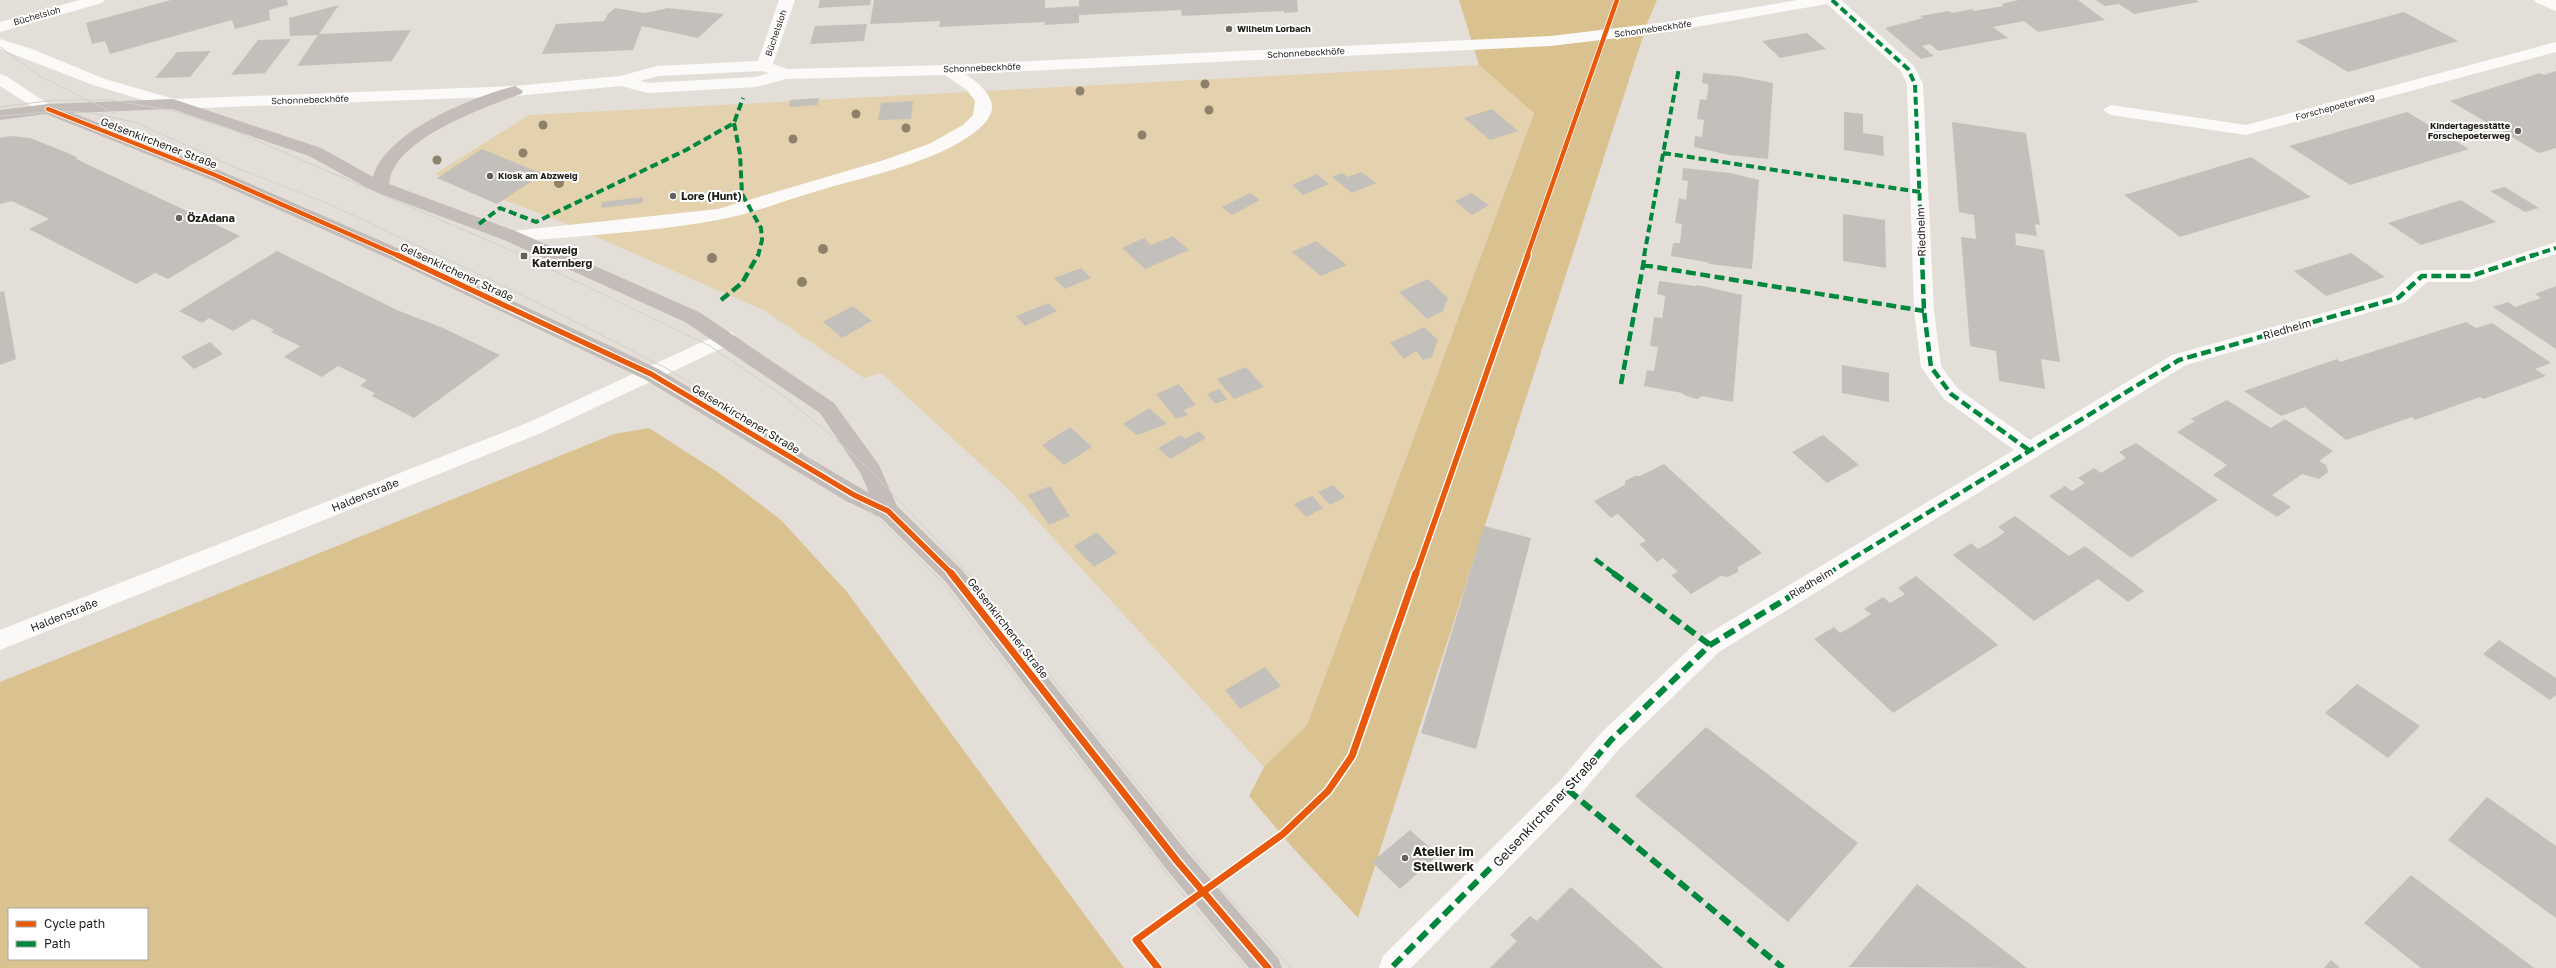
<svg xmlns="http://www.w3.org/2000/svg" width="2556" height="968" font-family="'Golos Text',sans-serif">
  <style>
    .green { fill: #e4d2ae }
    .forest { fill: #dac290; fill-rule: evenodd }
    .building { fill: #c3bfba }
    .lines { fill: none; stroke-linecap: round; stroke-linejoin: round }
    .minor { fill: #fbfaf9; fill-rule: evenodd }
    .major { fill: #c4bcb9; fill-rule: evenodd }
    .tram { stroke: #d0d0ce; stroke-width: 1 }
    .quiet-far2 { stroke: #00873e; stroke-width: 4; stroke-dasharray: 8 4; stroke-linecap: butt }
    .quiet-far1 { stroke: #00873e; stroke-width: 4.5; stroke-dasharray: 10 4.5; stroke-linecap: butt }
    .quiet { stroke: #00873e; stroke-width: 6; stroke-dasharray: 12 6; stroke-linecap: butt }
    .cycleway-far2-casing { stroke: #fff; stroke-width: 6 }
    .cycleway-far1-casing { stroke: #fff; stroke-width: 8 }
    .cycleway-casing { stroke: #fff; stroke-width: 10 }
    .cycleway-far2 { stroke: #e8590c; stroke-width: 4.5 }
    .cycleway-far1 { stroke: #e8590c; stroke-width: 5.5 }
    .cycleway { stroke: #e8590c; stroke-width: 7 }
    .tree { fill: #8d8269 }
    .poi-dot { fill: #64615b; stroke: #fff; stroke-width: 1.5 }
    .labels { text-anchor: middle; stroke-width: 4; stroke-linejoin: round; paint-order: stroke }
    .far-street-label { font-size: 9px; fill: #1f1d18; stroke: #fff }
    .far-poi-label { font-size: 9px; font-weight: bold; fill: #1f1d18; stroke: #fff; text-anchor: start }
    .street-label { font-size: 11px; fill: #1f1d18; stroke: #fff }
    .poi-label { font-size: 11px; font-weight: bold; fill: #1f1d18; stroke: #fff; text-anchor: start }
    .near-street-label { font-size: 13px; fill: #1f1d18; stroke: #fff }
    .near-poi-label { font-size: 13px; font-weight: bold; fill: #1f1d18; stroke: #fff; text-anchor: start }
  </style>
  <rect width="100%" height="100%" fill="#e3dfd8"/>
  <path class="green" d="M 1479,65 L 1534,112 L 1307,725 L 1264,767 L 1009,490 L 881,373 L 864,378 L 765,311 L 560,221 L 435,174 L 529,115 Z"/>
  <path class="forest" d="M 1459,0 L 1657,0 L 1648,21 L 1358,918 L 1293,848 L 1249,796 L 1264,767 L 1307,725 L 1534,113 L 1479,65 Z
    M 649,428 L 719,473 L 781,520 L 847,592 L 1124,968 L 0,968 L 0,682 L 614,434 ZM 9,909 L 147,909 L 147,959 L 9,959 Z"/>
  <path class="building" d="M 171,0 L 287,0 L 288,5 L 269,10 L 270,20 L 235,29 L 232,20 L 110,54 L 105,41 L 92,44 L 86,23 Z
    M 820,0 L 871,0 L 870,5 L 818,8 Z
    M 874,0 L 1045,0 L 1045,8 L 1079,6 L 1079,0 L 1297,0 L 1298,12 L 1284,13 L 1284,11 L 1182,16 L 1181,10 L 1079,15 L 1079,23 L 1044,25 L 1045,22 L 939,27 L 940,21 L 870,24 Z
    M 2019,0 L 2078,0 L 2105,20 L 2038,32 L 2024,21 L 1993,27 L 2008,38 L 1938,51 L 1930,44 L 1922,46 L 1934,56 L 1921,59 L 1885,28 L 1923,18 L 1920,16 L 1949,11 L 1952,13 L 1972,9 L 1974,11 L 2004,6 L 2001,4 Z
    M 2096,0 L 2196,0 L 2199,2 L 2134,14 L 2119,4 L 2105,6 Z
    M 339,5 L 319,34 L 411,30 L 392,61 L 297,66 L 318,35 L 290,36 L 289,18 Z
    M 615,8 L 645,13 L 668,8 L 724,14 L 698,38 L 642,26 L 633,50 L 542,54 L 556,24 L 604,21 L 608,14 Z
    M 2404,12 L 2458,41 L 2348,72 L 2296,41 Z
    M 867,24 L 864,41 L 810,44 L 815,26 Z
    M 1807,33 L 1826,49 L 1780,58 L 1762,41 Z
    M 291,39 L 265,73 L 231,75 L 258,40 Z
    M 211,51 L 190,77 L 155,78 L 177,52 Z
    M 2556,71 L 2556,148 L 2539,153 L 2450,101 L 2540,73 L 2544,75 Z
    M 1703,73 L 1737,76 L 1773,83 L 1768,159 L 1729,155 L 1694,147 L 1695,136 L 1702,137 L 1703,128 L 1704,120 L 1697,119 L 1700,99 L 1706,100 L 1708,92 L 1708,84 L 1702,83 Z
    M 819,98 L 818,105 L 789,107 L 790,100 Z
    M 913,101 L 911,119 L 878,120 L 881,103 Z
    M 1492,109 L 1518,131 L 1490,140 L 1464,118 Z
    M 1844,112 L 1863,114 L 1863,133 L 1883,136 L 1884,156 L 1844,150 Z
    M 2407,112 L 2469,149 L 2350,185 L 2289,146 Z
    M 1952,122 L 2026,133 L 2040,225 L 2035,224 L 2037,236 L 2015,233 L 2016,245 L 2044,250 L 2060,362 L 2041,359 L 2045,389 L 1999,381 L 1996,351 L 1970,346 L 1961,237 L 1976,239 L 1974,215 L 1959,212 Z
    M 11,136 L 30,138 L 68,153 L 78,158 L 76,159 L 240,236 L 168,279 L 155,273 L 136,284 L 29,229 L 49,219 L 12,201 L 0,204 L 0,138 Z
    M 482,149 L 543,174 L 497,204 L 437,178 Z
    M 2251,157 L 2311,197 L 2180,237 L 2124,195 Z
    M 1683,168 L 1730,173 L 1759,180 L 1752,269 L 1710,264 L 1706,262 L 1671,256 L 1673,243 L 1680,243 L 1681,234 L 1682,224 L 1675,223 L 1679,198 L 1686,200 L 1688,181 L 1682,180 Z
    M 1361,172 L 1376,183 L 1352,193 L 1332,177 L 1342,173 L 1348,177 Z
    M 1317,174 L 1329,184 L 1303,195 L 1292,185 Z
    M 2505,187 L 2539,208 L 2525,212 L 2490,191 Z
    M 1250,193 L 1260,200 L 1232,215 L 1222,207 Z
    M 1471,193 L 1489,205 L 1472,215 L 1455,201 Z
    M 643,197 L 642,203 L 601,208 L 602,202 Z
    M 2461,200 L 2496,222 L 2421,245 L 2388,223 Z
    M 1843,214 L 1885,220 L 1886,268 L 1843,261 Z
    M 1173,236 L 1189,250 L 1145,269 L 1122,248 L 1144,238 L 1151,245 Z
    M 1316,241 L 1347,265 L 1321,276 L 1292,252 Z
    M 277,251 L 397,310 L 443,328 L 500,355 L 414,418 L 372,396 L 375,393 L 360,386 L 367,380 L 338,366 L 322,377 L 284,357 L 300,346 L 271,332 L 274,330 L 253,319 L 233,331 L 209,318 L 202,323 L 179,311 Z
    M 2351,253 L 2385,277 L 2326,296 L 2294,271 Z
    M 1081,268 L 1091,278 L 1065,289 L 1054,278 Z
    M 1428,279 L 1448,298 L 1443,311 L 1427,319 L 1399,292 Z
    M 1659,281 L 1695,286 L 1698,285 L 1742,295 L 1733,402 L 1702,396 L 1697,399 L 1686,396 L 1682,393 L 1644,386 L 1647,370 L 1654,371 L 1658,347 L 1650,346 L 1654,317 L 1662,318 L 1664,307 L 1665,296 L 1657,294 Z
    M 2556,286 L 2556,349 L 2493,307 L 2508,302 L 2515,307 L 2541,298 L 2535,294 Z
    M 4,291 L 16,359 L 0,365 L 0,292 Z
    M 1048,303 L 1057,311 L 1025,326 L 1016,316 Z
    M 853,306 L 872,321 L 842,338 L 823,322 Z
    M 2466,322 L 2476,328 L 2492,323 L 2551,363 L 2535,369 L 2546,376 L 2483,399 L 2480,397 L 2415,420 L 2412,417 L 2346,440 L 2305,407 L 2281,416 L 2244,391 L 2337,359 L 2340,362 Z
    M 1424,327 L 1438,340 L 1432,357 L 1423,360 L 1416,351 L 1404,359 L 1390,343 Z
    M 210,342 L 223,354 L 194,369 L 181,357 Z
    M 1842,365 L 1889,373 L 1889,402 L 1842,393 Z
    M 1246,367 L 1264,387 L 1234,399 L 1217,379 Z
    M 1179,384 L 1196,405 L 1184,410 L 1188,415 L 1176,419 L 1156,394 Z
    M 1219,389 L 1227,399 L 1215,404 L 1207,394 Z
    M 2227,400 L 2271,428 L 2285,419 L 2333,451 L 2319,461 L 2326,465 L 2328,472 L 2319,479 L 2302,474 L 2272,495 L 2291,507 L 2277,517 L 2213,475 L 2227,465 L 2177,432 L 2195,421 L 2191,419 Z
    M 1149,408 L 1167,424 L 1137,435 L 1123,424 Z
    M 1070,427 L 1092,447 L 1064,465 L 1042,445 Z
    M 1199,431 L 1206,438 L 1170,459 L 1158,448 L 1181,435 L 1185,439 Z
    M 1823,435 L 1859,465 L 1827,483 L 1792,452 Z
    M 2136,443 L 2218,500 L 2131,558 L 2049,496 L 2065,486 L 2072,491 L 2085,483 L 2103,496 L 2078,478 L 2094,468 L 2101,473 L 2114,465 L 2126,458 L 2119,452 Z
    M 1664,464 L 1762,553 L 1738,567 L 1738,572 L 1728,577 L 1721,576 L 1691,594 L 1671,575 L 1678,572 L 1663,558 L 1657,562 L 1639,544 L 1646,541 L 1618,514 L 1611,518 L 1594,501 L 1625,485 L 1625,481 L 1635,476 L 1640,476 Z
    M 1333,485 L 1345,497 L 1330,505 L 1318,492 Z
    M 1050,486 L 1070,516 L 1049,525 L 1028,495 Z
    M 1312,496 L 1323,508 L 1306,517 L 1294,504 Z
    M 2015,516 L 2069,556 L 2085,546 L 2144,591 L 2128,602 L 2098,579 L 2034,621 L 1953,555 L 1971,543 L 1978,549 L 1992,541 L 2005,532 L 1998,527 Z
    M 1484,526 L 1531,538 L 1476,749 L 1421,733 Z
    M 1097,532 L 1117,553 L 1094,567 L 1074,546 Z
    M 1916,576 L 1998,645 L 1893,713 L 1814,639 L 1834,627 L 1840,633 L 1856,624 L 1871,614 L 1864,609 L 1883,597 L 1890,603 L 1905,594 L 1898,588 Z
    M 2499,640 L 2556,678 L 2556,695 L 2550,700 L 2483,654 Z
    M 1265,667 L 1281,686 L 1240,709 L 1225,690 Z
    M 2357,684 L 2420,726 L 2388,758 L 2325,713 Z
    M 1706,727 L 1858,843 L 1788,922 L 1635,796 Z
    M 2487,797 L 2556,846 L 2556,918 L 2448,840 Z
    M 1410,830 L 1438,855 L 1400,889 L 1372,862 Z
    M 2411,875 L 2534,968 L 2421,968 L 2364,923 Z
    M 1917,884 L 1975,928 L 2027,968 L 1849,967 Z
    M 1571,887 L 1663,968 L 1490,968 L 1517,941 L 1510,935 L 1530,916 L 1537,921 Z
    M 2331,960 L 2340,968 L 2324,968 Z"/>
  <g class="lines">
    <path class="minor" d="M 80,0 L 105,0 L 102,3 L 0,32 L 0,22 Z
      M 779,0 L 795,0 L 773,64 L 787,69 L 949,65 L 1551,36 L 1667,22 L 1797,0 L 1841,0 L 1914,66 L 1923,84 L 1934,311 L 1941,366 L 1958,389 L 2030,440 L 2172,355 L 2391,294 L 2415,272 L 2422,270 L 2470,270 L 2556,242 L 2556,254 L 2471,282 L 2427,282 L 2405,302 L 2186,365 L 1719,652 L 1620,748 L 1577,798 L 1411,968 L 1379,968 L 1383,956 L 1559,782 L 1602,732 L 1701,638 L 2014,450 L 1944,399 L 1921,367 L 1914,311 L 1907,84 L 1901,71 L 1827,4 L 1667,32 L 1551,46 L 965,74 C 976,81 993,94 992,108 C 991,127 956,145 941,152 C 901,170 856,179 814,192 C 783,201 751,214 718,220 C 650,232 580,236 511,242 L 504,240 L 502,236 L 504,232 L 718,209 L 884,160 L 929,144 L 963,125 L 973,115 L 975,101 L 967,90 L 945,75 L 786,79 L 756,87 L 648,93 L 621,86 L 515,96 L 173,109 L 93,85 L 0,49 L 0,39 L 32,49 L 105,79 L 174,99 L 515,86 L 620,76 L 657,66 L 758,61 ZM 762,71 L 769,73 L 755,77 L 648,83 L 640,81 L 658,76 Z
      M 2534,0 L 2556,0 L 2556,11 L 2537,3 Z
      M 2556,42 L 2556,52 L 2246,135 L 2111,115 L 2103,110 L 2111,105 L 2246,125 Z
      M 0,74 L 6,76 L 56,109 L 48,114 L 42,113 L 0,86 Z
      M 726,331 L 733,333 L 736,338 L 733,343 L 541,433 L 0,650 L 0,630 L 527,423 Z"/>
    <path class="major" d="M 515,86 L 523,91 L 521,94 C 485,107 410,134 393,170 C 390,174 390,180 389,184 L 518,232 L 699,312 L 834,403 L 879,465 L 897,506 L 962,570 L 1187,852 L 1278,958 L 1282,968 L 1249,968 L 1167,870 L 946,582 L 880,517 L 846,501 L 644,379 L 390,259 L 209,179 L 46,114 L 0,120 L 0,110 L 48,104 L 173,99 L 321,148 L 373,177 C 386,131 473,97 515,86 ZM 172,109 L 309,156 L 373,191 L 504,240 L 685,322 L 820,413 L 861,474 L 869,493 L 658,369 L 617,349 L 404,251 L 221,171 L 73,113 Z"/>
    <path class="tram" d="M 0,47 L 40,76 L 116,114
      M 0,107 L 54,100 L 111,100 L 174,111 L 230,129 L 524,256 L 710,346 L 782,395 L 830,434 L 871,471 L 966,571 L 1216,883 L 1291,968
      M 0,116 L 60,111 L 93,113 L 137,123 L 232,166 L 329,204 L 502,285 L 666,368 L 789,443 L 854,495 L 942,582 L 1188,901 L 1246,968"/>
    <path class="quiet-far2" d="M 1832,0 L 1908,69 L 1915,84 L 1922,256
      M 734,123 L 740,154 L 742,194 L 761,228 L 762,240 L 758,256
      M 1663,153 L 1920,192
      M 479,224 L 500,208 L 536,222 L 686,150 L 734,123 L 743,98
      M 1644,256 L 1679,68
      M 2531,256 L 2556,248"/>
    <path class="quiet-far1" d="M 1922,255 L 1924,311 L 1931,367 L 1951,394 L 2030,451
      M 1643,265 L 1924,311
      M 721,300 L 742,283 L 758,255
      M 1621,384 L 1645,255
      M 1595,559 L 1615,574
      M 1827,574 L 2179,360 L 2398,298 L 2422,276 L 2471,276 L 2534,255"/>
    <path class="quiet" d="M 1613,573 L 1710,645
      M 1568,790 L 1783,968
      M 1393,966 L 1568,790 L 1611,740 L 1710,645 L 1829,573"/>
    <g class="cycleway-far2-casing">
      <path id="cycleway-far2" d="M 48,109 L 215,175 L 399,256
        M 1527,256 L 1617,0"/>
    </g>
    <g class="cycleway-far1-casing">
      <path id="cycleway-far1" d="M 397,255 L 651,374 L 854,495 L 888,511 L 952,574
        M 1416,574 L 1528,255"/>
    </g>
    <g class="cycleway-casing">
      <path id="cycleway" d="M 951,573 L 1177,861 L 1268,968
        M 1158,968 L 1136,940 L 1283,834 L 1328,791 L 1352,756 L 1416,573"/>
    </g>
    <use href="#cycleway-far2" class="cycleway-far2"/>
    <use href="#cycleway-far1" class="cycleway-far1"/>
    <use href="#cycleway" class="cycleway"/>
  </g>
  <g class="tree">
    <circle cx="1205" cy="84" r="4.5"/>
    <circle cx="1080" cy="91" r="4.5"/>
    <circle cx="1209" cy="110" r="4.5"/>
    <circle cx="856" cy="114" r="4.5"/>
    <circle cx="543" cy="125" r="4.5"/>
    <circle cx="906" cy="128" r="4.5"/>
    <circle cx="1142" cy="135" r="4.5"/>
    <circle cx="793" cy="139" r="4.5"/>
    <circle cx="523" cy="153" r="4.5"/>
    <circle cx="437" cy="160" r="4.5"/>
    <circle cx="559" cy="183" r="5"/>
    <circle cx="823" cy="249" r="5"/>
    <circle cx="712" cy="258" r="5"/>
    <circle cx="802" cy="282" r="5"/>
  </g>
  <g class="poi-dot">
    <circle cx="1229" cy="29" r="4"/>
    <circle cx="2518" cy="131" r="4"/>
    <circle cx="490" cy="176" r="4"/>
    <circle cx="673" cy="196" r="4"/>
    <circle cx="179" cy="218" r="4"/>
    <rect x="520" y="252" width="8" height="8" rx="2"/>
    <circle cx="1405" cy="858" r="4"/>
  </g>
  <g class="labels">
    <g class="far-street-label">
      <text transform="translate(37 16) rotate(-16)" y="3">Büchelsloh</text>
      <text transform="translate(1653 29) rotate(-8)" y="3">Schonnebeckhöfe</text>
      <text transform="translate(776 33) rotate(-71)" y="3">Büchelsloh</text>
      <text transform="translate(1306 53) rotate(-3)" y="3">Schonnebeckhöfe</text>
      <text transform="translate(982 68) rotate(-2)" y="3">Schonnebeckhöfe</text>
      <text transform="translate(310 100) rotate(-2)" y="3">Schonnebeckhöfe</text>
      <text transform="translate(2335 107) rotate(-15)" y="3">Forschepoeterweg</text>
    </g>
    <g class="far-poi-label">
      <text x="1237" y="32">Wilhelm Lorbach</text>
      <text x="2510" y="129" text-anchor="end">Kindertagesstätte<tspan x="2510" dy="10">Forschepoeterweg</tspan></text>
      <text x="498" y="179">Kiosk am Abzweig</text>
    </g>
    <g class="street-label">
      <text transform="translate(159 143) rotate(21)" y="4">Gelsenkirchener Straße</text>
      <text transform="translate(1921 232) rotate(-92)" y="4">Riedheim</text>
      <text transform="translate(457 272) rotate(25)" y="4">Gelsenkirchener Straße</text>
      <text transform="translate(2287 329) rotate(-16)" y="4">Riedheim</text>
      <text transform="translate(746 419) rotate(31)" y="4">Gelsenkirchener Straße</text>
      <text transform="translate(365 495) rotate(-22)" y="4">Haldenstraße</text>
      <text transform="translate(1811 583) rotate(-31)" y="4">Riedheim</text>
      <text transform="translate(64 615) rotate(-22)" y="4">Haldenstraße</text>
      <text transform="translate(1008 628) rotate(52)" y="4">Gelsenkirchener Straße</text>
    </g>
    <g class="poi-label">
      <text x="681" y="200">Lore (Hunt)</text>
      <text x="187" y="222">ÖzAdana</text>
      <text x="532" y="254">Abzweig<tspan x="532" dy="13">Katernberg</tspan></text>
    </g>
    <g class="near-street-label">
      <text transform="translate(1545 811) rotate(-47)" y="5">Gelsenkirchener Straße</text>
    </g>
    <g class="near-poi-label">
      <text x="1413" y="856">Atelier im<tspan x="1413" dy="15">Stellwerk</tspan></text>
    </g>
  </g>
  <rect x="8" y="908" width="140" height="52" fill="#ffffff" stroke="#a5a5a3"/>
  <rect x="16" y="921" width="20" height="6" fill="#e8590c" stroke="#a5a5a3"/>
  <text x="44" y="928" font-size="12" fill="#1f1d18">Cycle path</text>
  <rect x="16" y="941" width="20" height="6" fill="#00873e" stroke="#a5a5a3"/>
  <text x="44" y="948" font-size="12" fill="#1f1d18">Path</text>
</svg>
